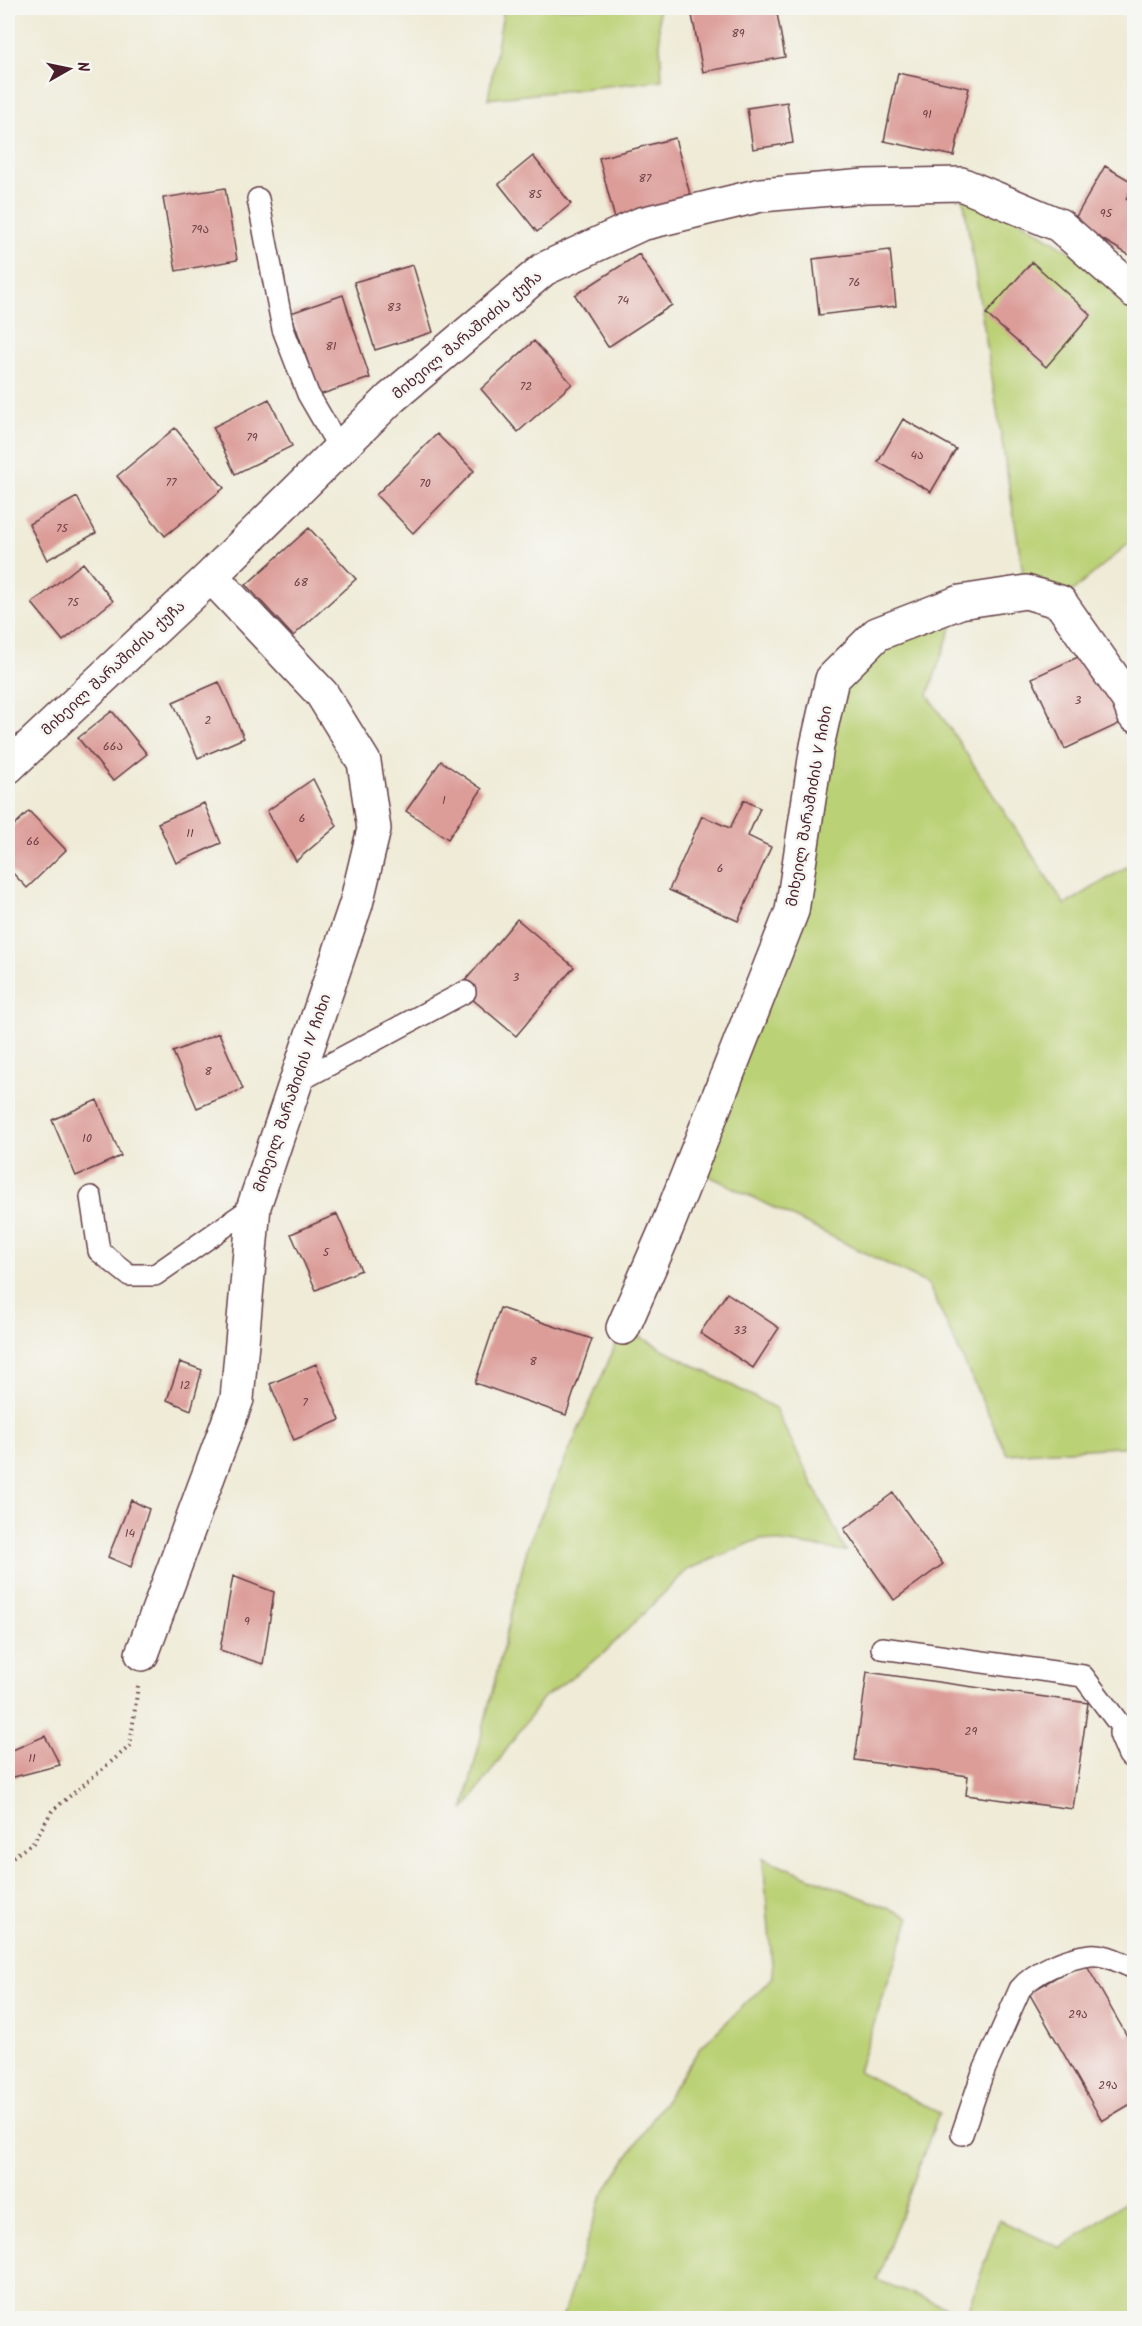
<svg xmlns="http://www.w3.org/2000/svg" width="1142" height="2326" font-family="Kalam,'Noto Sans Georgian',sans-serif">
  <style>
    .green { fill: #bbd176; stroke: #827850; stroke-width: 1.5 }
    .building { fill: #dc9c98 }
    .lines { fill: none; stroke-linecap: round; stroke-linejoin: round }
    .lane-casing { stroke: #633e45; stroke-width: 24 }
    .street-casing { stroke: #633e45; stroke-width: 36 }
    .path { stroke: #633e45; stroke-width: 4; stroke-dasharray: 1.5 4.5; stroke-linecap: butt }
    .lane { stroke: #fff; stroke-width: 21 }
    .street { stroke: #fff; stroke-width: 33 }
    .labels { text-anchor: middle; stroke-width: 5; stroke-linejoin: round; paint-order: stroke }
    .number-label { font-size: 12px; fill: #6e3e46 }
    .street-label { font-size: 15px; fill: #4a1f2b; stroke: #f6f6f2 }
  </style>
  <rect width="100%" height="100%" fill="#f6f6f2"/>
  <filter id="ink" filterUnits="userSpaceOnUse"><feTurbulence type="fractalNoise" baseFrequency=".0167" numOctaves="2"/><feDisplacementMap in="SourceGraphic" scale="12" xChannelSelector="R" yChannelSelector="G"/><feConvolveMatrix kernelMatrix="1 2 1 2 8 2 1 2 1" color-interpolation-filters="sRGB"/></filter>
  <filter id="wash" filterUnits="userSpaceOnUse"><feTurbulence type="fractalNoise" baseFrequency=".008" numOctaves="4" result="noise"/><feDisplacementMap in="SourceGraphic" scale="24" xChannelSelector="R" yChannelSelector="G"/><feGaussianBlur stdDeviation="1.35" result="paint"/><feColorMatrix in="noise" values="0 0 0 0 0 0 0 0 0 0 0 0 0 0 0 0 0 1.4 0 .05"/><feComposite in="paint" operator="in"/></filter>
  <g filter="url(#wash)">
    <rect width="100%" height="100%" fill="#efebd7"/>
    <path class="green" d="M 504,8 L 658,8 L 662,80 L 488,99 Z
      M 961,184 L 1134,291 L 1134,539 L 1060,602 L 1026,592 Z
      M 960,602 L 928,695 L 1065,905 L 1134,862 L 1134,1446 L 1007,1454 L 928,1284 L 691,1167 L 792,911 L 832,679 Z
      M 623,1328 L 775,1408 L 846,1551 L 760,1539 L 687,1570 L 603,1654 L 543,1698 L 463,1811 L 528,1545 Z
      M 763,1858 L 910,1917 L 858,2071 L 939,2113 L 877,2280 L 967,2315 L 999,2220 L 1061,2248 L 1134,2196 L 1134,2318 L 562,2318 L 602,2195 L 700,2048 L 773,1977 Z"/>
    <g id="blocks">
      <path class="building" d="M 702,8 L 776,8 L 785,57 L 703,72 L 691,10 Z
        M 898,73 L 969,88 L 954,156 L 884,141 Z
        M 787,102 L 793,143 L 753,149 L 747,108 Z
        M 675,138 L 691,198 L 615,219 L 599,158 Z
        M 533,156 L 571,204 L 537,232 L 499,184 Z
        M 1105,166 L 1134,183 L 1126,199 L 1134,204 L 1134,258 L 1073,222 Z
        M 225,188 L 237,260 L 176,271 L 163,198 Z
        M 890,250 L 896,306 L 819,315 L 813,259 Z
        M 639,254 L 672,305 L 608,347 L 575,295 Z
        M 1032,262 L 1091,315 L 1046,367 L 986,314 Z
        M 413,265 L 433,332 L 375,350 L 354,282 Z
        M 343,295 L 370,378 L 319,395 L 291,313 Z
        M 534,341 L 572,384 L 518,432 L 481,389 Z
        M 269,399 L 292,446 L 235,474 L 213,427 Z
        M 903,419 L 956,449 L 931,492 L 878,462 Z
        M 175,428 L 224,488 L 165,536 L 117,476 Z
        M 437,434 L 474,471 L 413,533 L 376,495 Z
        M 77,497 L 96,533 L 47,560 L 29,524 Z
        M 309,528 L 356,579 L 293,636 L 246,585 Z
        M 83,563 L 113,601 L 63,641 L 32,603 Z
        M 1091,651 L 1123,722 L 1065,749 L 1032,678 Z
        M 219,682 L 244,738 L 198,758 L 173,702 Z
        M 112,711 L 147,754 L 113,781 L 78,738 Z
        M 441,761 L 482,789 L 448,839 L 406,811 Z
        M 313,779 L 337,826 L 296,861 L 267,811 Z
        M 744,800 L 760,808 L 748,836 L 771,847 L 738,921 L 669,890 L 702,816 L 730,828 Z
        M 204,803 L 221,843 L 176,863 L 158,823 Z
        M 29,811 L 66,850 L 27,888 L 8,868 L 8,831 Z
        M 517,919 L 574,967 L 516,1036 L 459,988 Z
        M 219,1033 L 243,1089 L 197,1108 L 173,1052 Z
        M 97,1100 L 121,1156 L 76,1176 L 52,1120 Z
        M 337,1214 L 361,1270 L 316,1290 L 291,1234 Z
        M 727,1293 L 779,1328 L 753,1368 L 700,1333 Z
        M 500,1308 L 592,1339 L 566,1415 L 475,1383 Z
        M 180,1362 L 202,1370 L 191,1410 L 167,1400 Z
        M 316,1364 L 340,1420 L 294,1440 L 270,1384 Z
        M 893,1493 L 943,1564 L 894,1600 L 844,1529 Z
        M 131,1500 L 149,1509 L 131,1567 L 108,1557 Z
        M 233,1576 L 274,1592 L 263,1664 L 220,1650 Z
        M 867,1672 L 1088,1703 L 1073,1809 L 966,1795 L 968,1776 L 855,1760 Z
        M 45,1736 L 60,1765 L 10,1778 L 8,1752 Z
        M 1084,1961 L 1127,2036 L 1134,2031 L 1134,2102 L 1102,2121 L 1029,1993 Z"/>
    </g>
  </g>
  <g filter="url(#ink)">
    <use href="#blocks" fill-opacity="0" stroke="#633e45" stroke-width="1.5"/>
    <g class="lines">
      <g class="lane-casing">
        <path id="lane" d="M 258,199 L 283,329 L 308,394 L 340,449
          M 295,1083 L 465,992
          M 91,1197 L 99,1251 L 129,1275 L 155,1275 L 254,1206
          M 882,1648 L 1083,1676 L 1126,1733
          M 962,2134 L 982,2075 L 1020,1989 C 1035,1971 1066,1958 1090,1955 C 1105,1953 1121,1963 1134,1968"/>
      </g>
      <g class="street-casing">
        <path id="street" d="M 8,767 L 211,576 L 391,398 L 544,269 L 641,224 L 761,195 L 865,186 L 961,184 L 1059,225 L 1134,291
          M 623,1328 L 667,1227 L 792,911 L 817,746 L 832,679 L 877,634 L 960,602 L 1026,592 L 1060,602 L 1128,699 L 1134,715
          M 142,1654 L 237,1399 L 254,1206 L 356,904 L 374,829 L 364,762 L 322,694 L 211,576
          M 1126,1733 L 1134,1752"/>
      </g>
      <path class="path" d="M 8,1860 L 33,1843 L 52,1811 L 130,1746 L 138,1686"/>
      <use href="#lane" class="lane"/>
      <use href="#street" class="street"/>
    </g>
  </g>
  <g class="labels">
    <g class="number-label">
      <text x="738" y="37">89</text>
      <text x="927" y="118">91</text>
      <text x="645" y="182">87</text>
      <text x="535" y="198">85</text>
      <text x="1106" y="217">95</text>
      <text x="200" y="233">79ა</text>
      <text x="854" y="286">76</text>
      <text x="623" y="304">74</text>
      <text x="394" y="311">83</text>
      <text x="331" y="350">81</text>
      <text x="526" y="390">72</text>
      <text x="252" y="441">79</text>
      <text x="917" y="459">4ა</text>
      <text x="171" y="486">77</text>
      <text x="425" y="487">70</text>
      <text x="62" y="532">75</text>
      <text x="301" y="586">68</text>
      <text x="73" y="606">75</text>
      <text x="1078" y="704">3</text>
      <text x="208" y="724">2</text>
      <text x="113" y="750">66ა</text>
      <text x="444" y="804">1</text>
      <text x="302" y="822">6</text>
      <text x="190" y="837">11</text>
      <text x="33" y="845">66</text>
      <text x="720" y="872">6</text>
      <text x="516" y="981">3</text>
      <text x="208" y="1075">8</text>
      <text x="87" y="1142">10</text>
      <text x="326" y="1256">5</text>
      <text x="740" y="1334">33</text>
      <text x="533" y="1365">8</text>
      <text x="185" y="1389">12</text>
      <text x="305" y="1406">7</text>
      <text x="130" y="1537">14</text>
      <text x="247" y="1625">9</text>
      <text x="971" y="1735">29</text>
      <text x="32" y="1762">11</text>
      <text x="1078" y="2018">29ა</text>
      <text x="1108" y="2089">29ა</text>
    </g>
    <g class="street-label">
      <text transform="translate(467 335) rotate(-40)" y="5">მიხეილ შარაშიძის ქუჩა</text>
      <text transform="translate(113 668) rotate(-43)" y="5">მიხეილ შარაშიძის ქუჩა</text>
      <text transform="translate(809 806) rotate(-80)" y="5">მიხეილ შარაშიძის V ჩიხი</text>
      <text transform="translate(292 1093) rotate(-71)" y="5">მიხეილ შარაშიძის IV ჩიხი</text>
    </g>
  </g>
  <rect width="1142" height="2326" fill="none" stroke="#f6f6f2" stroke-width="30"/>
  <g transform="translate(69 69) rotate(81)" stroke="#f6f6f2" stroke-width="4.5" paint-order="stroke">
  <path d="M0-4.5L10 22L0 15L-10 22Z" fill="#4a1f2b"/>
  <text y="-9" font-size="16" font-weight="bold" text-anchor="middle" fill="#4a1f2b">N</text>
  </g>
</svg>
